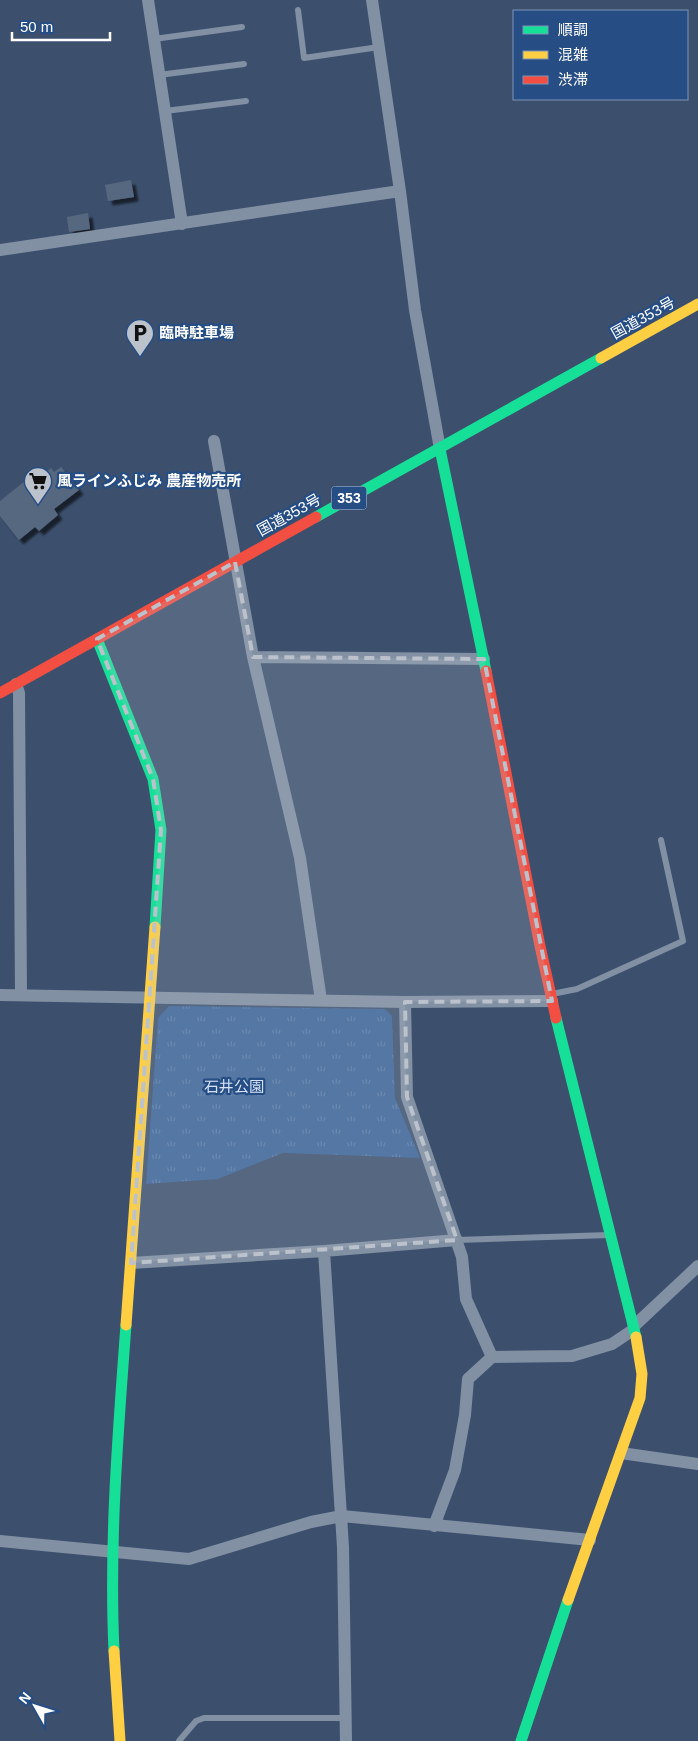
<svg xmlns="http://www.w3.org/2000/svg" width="698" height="1741" font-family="Helvetica,'Noto Sans JP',sans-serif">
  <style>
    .park { fill: url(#park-tufts) }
    .building { fill: #576880; filter: url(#shadow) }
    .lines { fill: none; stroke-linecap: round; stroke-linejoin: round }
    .lane { stroke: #8290a4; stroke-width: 6 }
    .street { stroke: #8290a4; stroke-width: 12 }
    .fast { stroke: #16e098; stroke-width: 11 }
    .slow { stroke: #ffcf43; stroke-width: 11 }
    .jam { stroke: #f24e42; stroke-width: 11 }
    .marked { fill: #bbc2cc; fill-opacity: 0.2; stroke: #bbc2cc; stroke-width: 4; stroke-dasharray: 10 6; stroke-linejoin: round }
    .labels { text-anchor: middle; stroke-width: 4.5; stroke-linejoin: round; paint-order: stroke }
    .shield { fill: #264d84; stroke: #becada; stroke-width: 1 }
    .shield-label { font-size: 14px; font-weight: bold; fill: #fff }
    .street-label { font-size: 15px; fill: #fff; stroke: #264d84 }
    .poi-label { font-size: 15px; font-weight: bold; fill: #fff; stroke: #264d84; text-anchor: start }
    .park-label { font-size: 15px; fill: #d4e2f6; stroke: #264d84 }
  </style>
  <defs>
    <pattern id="park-tufts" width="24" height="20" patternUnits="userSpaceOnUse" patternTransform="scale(1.25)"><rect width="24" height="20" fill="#3b649a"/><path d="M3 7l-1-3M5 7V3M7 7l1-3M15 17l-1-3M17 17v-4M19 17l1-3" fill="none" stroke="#587ba9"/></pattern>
    <filter id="shadow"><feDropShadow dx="4.5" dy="4.5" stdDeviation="1" flood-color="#0009"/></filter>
  </defs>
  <rect width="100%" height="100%" fill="#3c506e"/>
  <path class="park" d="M 169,1006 L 385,1009 L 392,1016 L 395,1098 L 420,1158 L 283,1153 L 218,1179 L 146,1184 L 158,1018 Z"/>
  <path class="building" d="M 131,180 L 134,197 L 108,201 L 105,185 Z
    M 88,213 L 90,229 L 69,232 L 67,217 Z
    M 61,467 L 79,490 L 54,509 L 58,515 L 39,531 L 35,527 L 19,540 L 0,516 L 0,501 L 30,477 L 34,482 L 51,468 L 54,472 Z"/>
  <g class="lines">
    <path class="lane" d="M 298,10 L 304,58 L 379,47
      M 154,39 L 242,27
      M 159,75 L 244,64
      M 165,111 L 246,101
      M 552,994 L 577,989 L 683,941 L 661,840
      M 457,1240 L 610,1235
      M 179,1741 L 196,1721 L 204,1718 L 346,1718"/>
    <path class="street" d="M 148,0 L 182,224
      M 372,0 L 400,191 L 415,310 L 440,449
      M 0,250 L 400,191
      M 214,441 L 253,657 L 300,858 L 321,1000
      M 253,657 L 484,659
      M 16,684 L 19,693 L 21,995
      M 0,995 L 405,1002 L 552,1001
      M 405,1002 L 407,1097 L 462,1257 L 466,1299 L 492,1357
      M 324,1251 L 343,1547 L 346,1741
      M 131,1263 L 324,1251 L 457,1240
      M 621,1453 L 698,1464
      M 434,1526 L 455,1470 L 465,1415 L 468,1379 L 492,1357 L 572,1356 L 612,1344 L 633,1330 L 634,1326 L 698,1266
      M 0,1541 L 189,1559 L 311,1522 L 342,1516 L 590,1540"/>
    <path class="fast" d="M 440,449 L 486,671
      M 316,517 L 601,358
      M 97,639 L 153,779 L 161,830 L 155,927
      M 556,1018 L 636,1337
      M 114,1651 C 109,1542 118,1433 126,1325
      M 521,1741 L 568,1600"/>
    <path class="slow" d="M 601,358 L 698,304
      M 126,1325 L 155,927
      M 568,1600 L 640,1398 L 642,1374 L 636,1337
      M 114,1651 L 120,1741"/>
    <path class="jam" d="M 486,671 L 540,946 L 556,1018
      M 0,693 L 316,517"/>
  </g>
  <path class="marked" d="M 235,562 L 253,657 L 484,659 L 552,1001 L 405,1002 L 407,1097 L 457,1240 L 131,1263 L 161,830 L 153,779 L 97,639 Z"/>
  <defs>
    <g id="parking-pin" transform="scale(1.4375)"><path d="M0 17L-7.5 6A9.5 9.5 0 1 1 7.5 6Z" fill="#bbc2cc" stroke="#264d84"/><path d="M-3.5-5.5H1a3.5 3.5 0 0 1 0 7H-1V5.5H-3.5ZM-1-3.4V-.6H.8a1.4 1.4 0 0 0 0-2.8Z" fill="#111"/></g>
    <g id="supermarket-pin" transform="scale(1.4375)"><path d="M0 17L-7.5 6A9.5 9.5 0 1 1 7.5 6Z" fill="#bbc2cc" stroke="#264d84"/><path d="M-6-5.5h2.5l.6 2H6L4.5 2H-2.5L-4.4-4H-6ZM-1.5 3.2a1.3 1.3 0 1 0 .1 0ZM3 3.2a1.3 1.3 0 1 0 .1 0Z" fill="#111"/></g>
  </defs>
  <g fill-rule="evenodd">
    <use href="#parking-pin" x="140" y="333"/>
    <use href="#supermarket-pin" x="38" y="481"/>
  </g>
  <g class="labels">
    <rect class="shield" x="331.5" y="486.5" width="35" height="23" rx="4"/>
    <g class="shield-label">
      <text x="349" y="503">353</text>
    </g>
    <g class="street-label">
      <text transform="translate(643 318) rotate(-29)" y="5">国道353号</text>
      <text transform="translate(289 515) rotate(-29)" y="5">国道353号</text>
    </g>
    <g class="poi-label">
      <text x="159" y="338">臨時駐車場</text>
      <text x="57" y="486">風ラインふじみ 農産物売所</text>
    </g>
    <g class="park-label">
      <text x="234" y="1092">石井公園</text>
    </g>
  </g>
  <rect x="513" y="10" width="175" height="90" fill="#264d84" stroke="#7d94b5"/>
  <rect x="523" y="26" width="25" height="8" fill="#16e098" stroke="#7d94b5"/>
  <text x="558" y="35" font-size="15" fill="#ffffff">順調</text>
  <rect x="523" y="51" width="25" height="8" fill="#ffcf43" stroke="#7d94b5"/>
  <text x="558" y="60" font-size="15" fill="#ffffff">混雑</text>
  <rect x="523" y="76" width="25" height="8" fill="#f24e42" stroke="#7d94b5"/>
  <text x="558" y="85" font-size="15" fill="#ffffff">渋滞</text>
  <g transform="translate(35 1706) rotate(309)" stroke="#264d84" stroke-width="4" paint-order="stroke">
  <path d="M0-4L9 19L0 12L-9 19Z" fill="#ffffff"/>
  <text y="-8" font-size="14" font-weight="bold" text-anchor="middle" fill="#ffffff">N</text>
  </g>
  <path d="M12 32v8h98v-8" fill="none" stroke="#ffffff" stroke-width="2.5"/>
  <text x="20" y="32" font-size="15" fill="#ffffff" stroke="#264d84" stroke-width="4" paint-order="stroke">50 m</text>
</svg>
